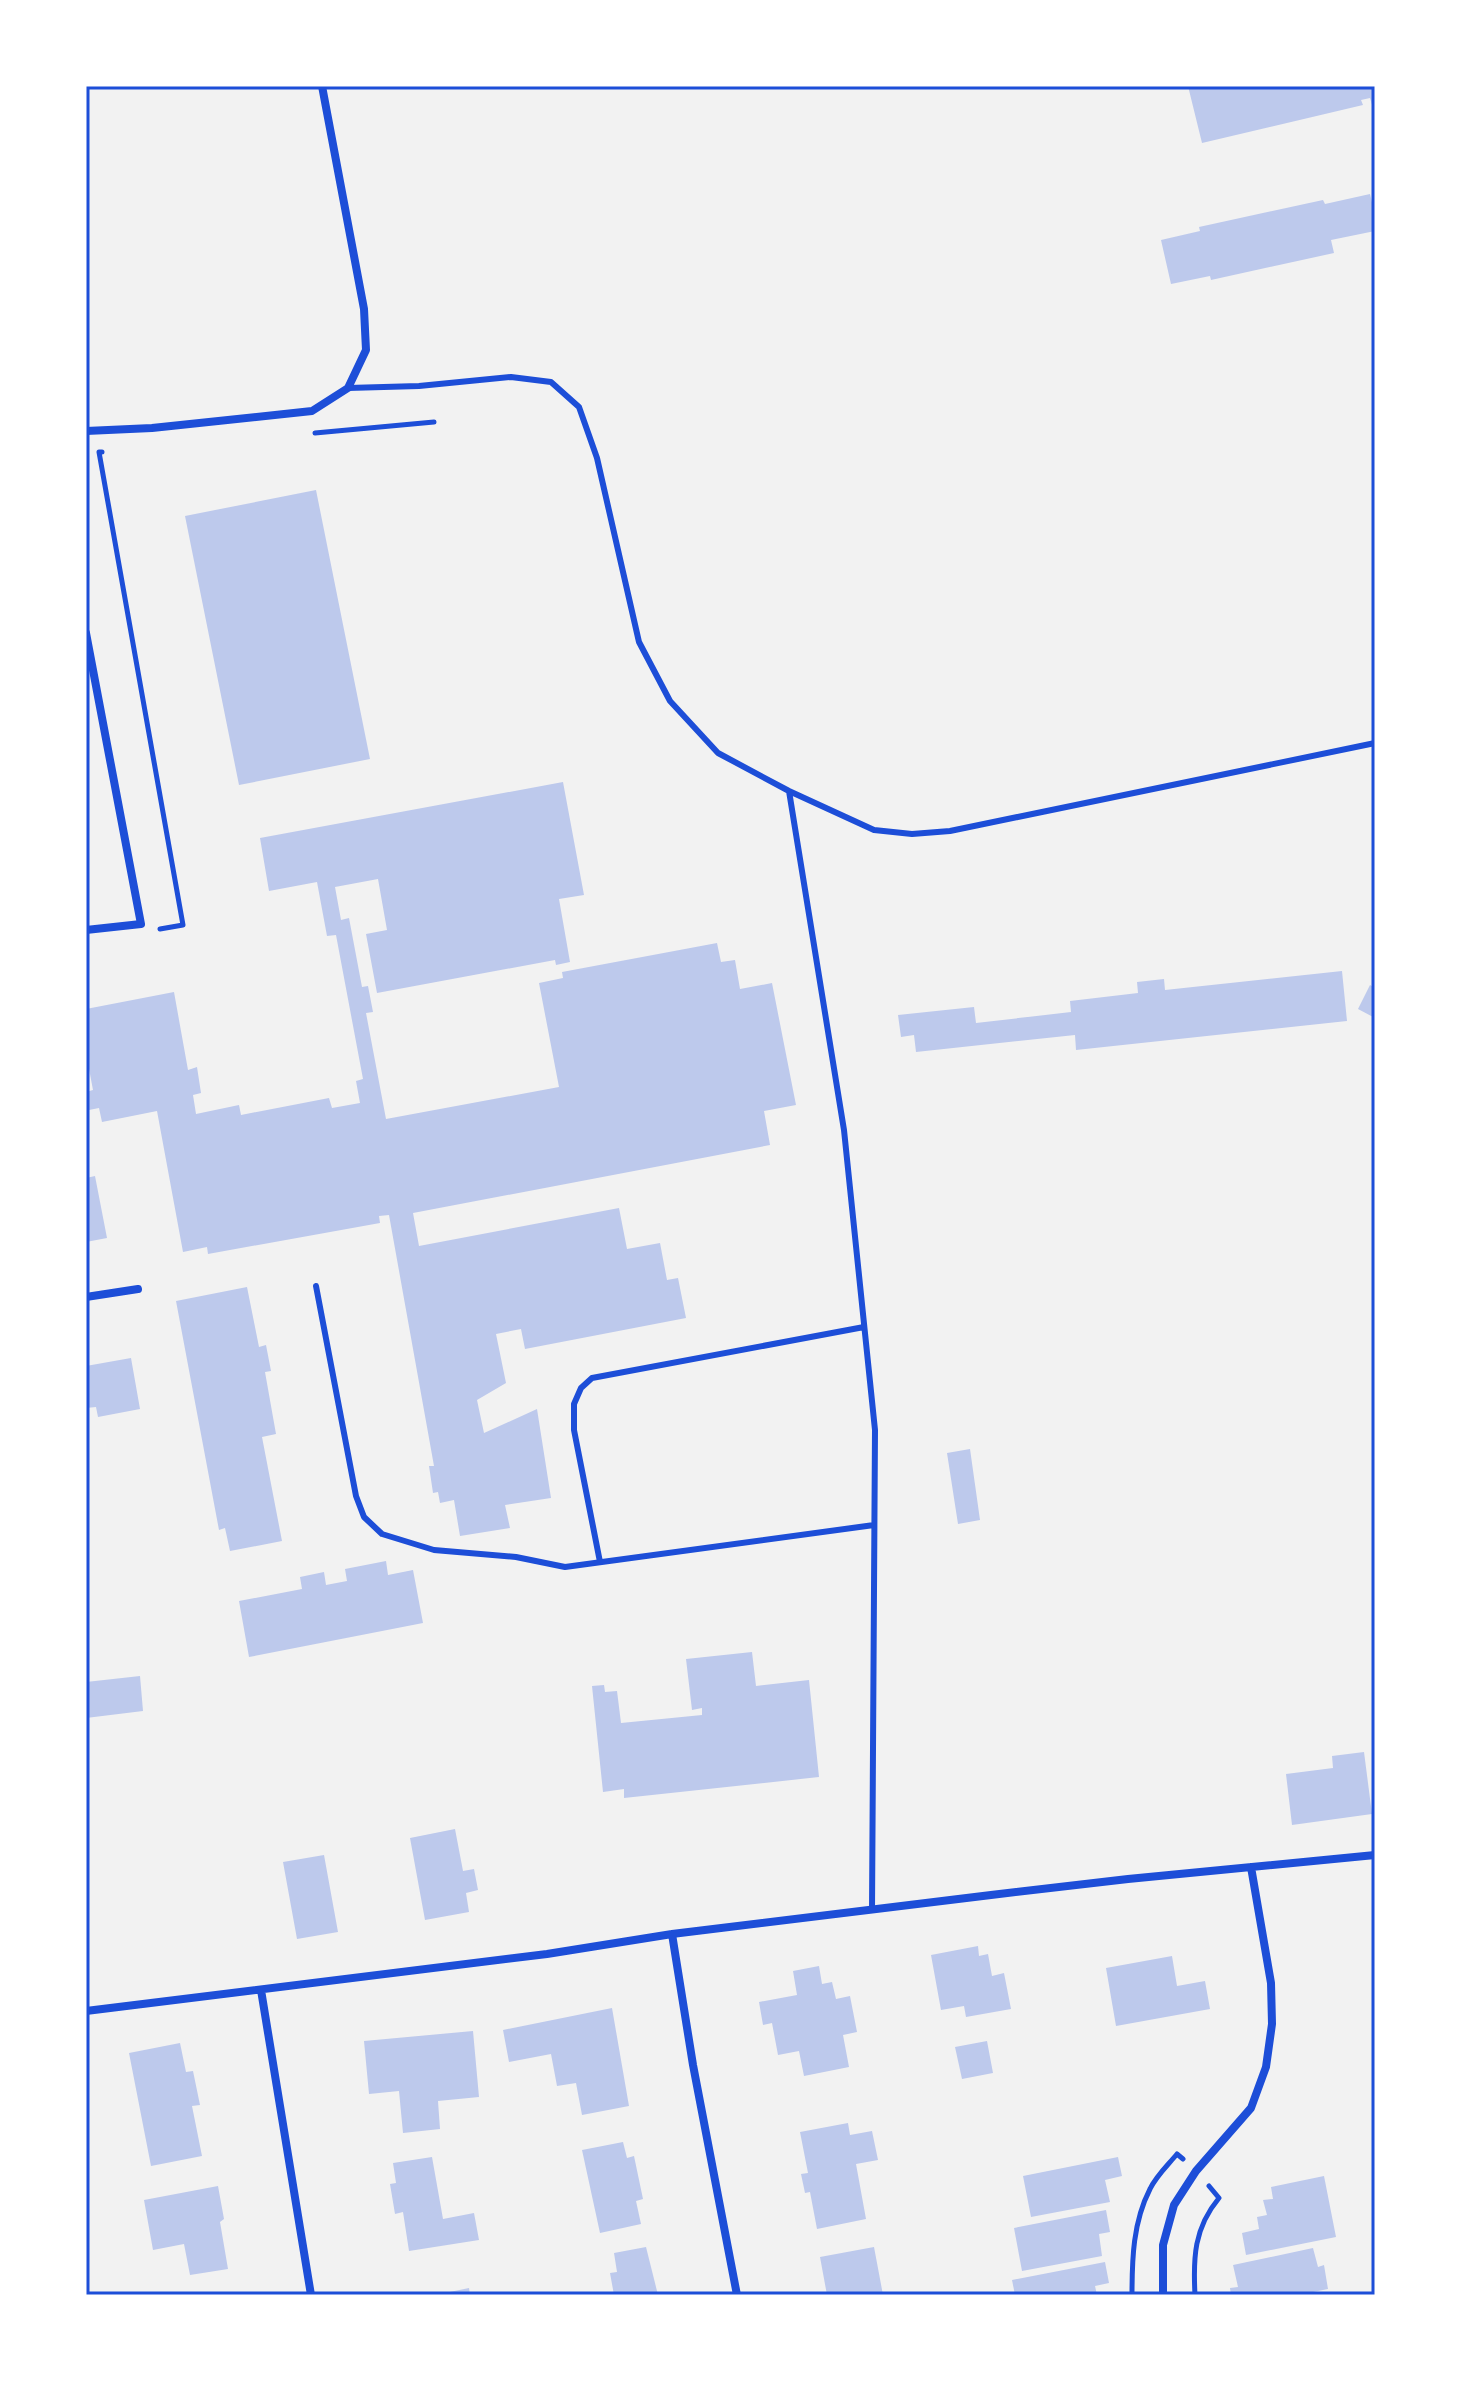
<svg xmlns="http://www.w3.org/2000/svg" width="1461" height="2381" font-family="'Sofia Sans Condensed',sans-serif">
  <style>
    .building { fill: #bdc9ec }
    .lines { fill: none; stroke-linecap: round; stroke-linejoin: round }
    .path { stroke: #1d4ed8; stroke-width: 5 }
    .service { stroke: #1d4ed8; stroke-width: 6 }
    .minor { stroke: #1d4ed8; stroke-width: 8 }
    .neatline { fill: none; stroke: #1d4ed8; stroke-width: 3 }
  </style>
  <rect width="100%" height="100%" fill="#f2f2f2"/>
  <path class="building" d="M 1188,86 L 1375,86 L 1375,115 L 1370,98 L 1361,100 L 1363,105 L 1202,143 Z
    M 1370,194 L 1375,215 L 1375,231 L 1331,240 L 1334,253 L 1211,280 L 1210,276 L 1171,284 L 1161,240 L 1200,231 L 1199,227 L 1323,200 L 1325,204 Z
    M 316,490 L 370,759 L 239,785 L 185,516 Z
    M 563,782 L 584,895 L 559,899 L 570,962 L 556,965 L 555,960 L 377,993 L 366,934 L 387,930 L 378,879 L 335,887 L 341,920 L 349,918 L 362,987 L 368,986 L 373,1012 L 366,1013 L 386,1119 L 559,1087 L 539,983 L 563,978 L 562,972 L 717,943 L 721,962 L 735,960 L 740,989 L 772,983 L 796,1105 L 764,1111 L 770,1145 L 413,1213 L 419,1246 L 619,1208 L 627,1249 L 660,1243 L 667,1280 L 678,1278 L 686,1318 L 525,1349 L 521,1329 L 496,1334 L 506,1383 L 477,1400 L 484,1433 L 537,1409 L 551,1498 L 505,1505 L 510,1528 L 460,1536 L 454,1500 L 440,1503 L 438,1492 L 433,1493 L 429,1466 L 434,1466 L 389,1215 L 379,1216 L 380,1223 L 208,1254 L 207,1247 L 183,1252 L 157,1111 L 102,1122 L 99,1108 L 89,1110 L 86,1092 L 93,1090 L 86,1053 L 86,1009 L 174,992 L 188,1070 L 197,1067 L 201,1093 L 193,1095 L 196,1114 L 239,1105 L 241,1115 L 329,1098 L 332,1108 L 360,1103 L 356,1081 L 363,1079 L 336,935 L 327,936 L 317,882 L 269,891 L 260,838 Z
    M 1342,971 L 1347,1021 L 1076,1050 L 1075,1035 L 916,1052 L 914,1035 L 901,1037 L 898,1015 L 974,1007 L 976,1023 L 1071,1012 L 1070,1001 L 1138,993 L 1137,982 L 1164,979 L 1165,990 Z
    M 1370,985 L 1375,988 L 1375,1018 L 1358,1009 Z
    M 95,1176 L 107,1238 L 86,1242 L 86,1178 Z
    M 247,1287 L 259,1347 L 266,1345 L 271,1371 L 265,1372 L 276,1434 L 262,1437 L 282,1541 L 230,1551 L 225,1528 L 219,1530 L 176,1301 Z
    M 131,1358 L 140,1409 L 98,1417 L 96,1407 L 86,1408 L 86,1366 Z
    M 970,1449 L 980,1520 L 958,1524 L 947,1453 Z
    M 386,1561 L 388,1575 L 413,1570 L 423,1623 L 249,1657 L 239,1601 L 302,1589 L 300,1577 L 324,1572 L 326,1585 L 347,1581 L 345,1569 Z
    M 752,1652 L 756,1686 L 809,1680 L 819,1777 L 624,1798 L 624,1789 L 603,1792 L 592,1686 L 604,1685 L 605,1692 L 617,1691 L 621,1723 L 702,1715 L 702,1708 L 692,1710 L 686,1659 Z
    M 140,1676 L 143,1711 L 86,1718 L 86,1682 Z
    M 1364,1752 L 1372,1814 L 1292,1825 L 1286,1774 L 1333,1768 L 1332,1756 Z
    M 455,1829 L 463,1871 L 474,1869 L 478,1890 L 466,1893 L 469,1912 L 425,1920 L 410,1838 Z
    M 324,1855 L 338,1932 L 297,1939 L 283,1862 Z
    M 978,1946 L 979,1956 L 988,1954 L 992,1976 L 1004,1973 L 1011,2009 L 966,2017 L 964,2006 L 941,2010 L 931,1955 Z
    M 1172,1956 L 1177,1986 L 1205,1981 L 1210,2009 L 1116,2026 L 1106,1968 Z
    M 819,1966 L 822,1984 L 832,1982 L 836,1999 L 850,1996 L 857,2032 L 843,2035 L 849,2067 L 804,2076 L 799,2051 L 778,2055 L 772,2023 L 763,2025 L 759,2002 L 797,1995 L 793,1971 Z
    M 612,2008 L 629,2106 L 582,2115 L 576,2083 L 557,2086 L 551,2054 L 509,2062 L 503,2030 Z
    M 473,2031 L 479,2097 L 438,2101 L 440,2129 L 403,2133 L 399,2091 L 369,2094 L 364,2041 Z
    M 987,2041 L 993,2073 L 962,2079 L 955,2047 Z
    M 180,2043 L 186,2072 L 193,2071 L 200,2105 L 192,2106 L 202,2156 L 151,2166 L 129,2053 Z
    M 848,2123 L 850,2135 L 872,2131 L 878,2160 L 856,2164 L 866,2219 L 817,2229 L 810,2192 L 805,2193 L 801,2174 L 808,2173 L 800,2132 Z
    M 623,2142 L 627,2158 L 634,2156 L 643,2199 L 636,2201 L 641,2224 L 600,2233 L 582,2150 Z
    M 432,2157 L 443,2219 L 474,2213 L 479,2240 L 409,2251 L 403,2212 L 395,2214 L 390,2184 L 396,2183 L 393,2163 Z
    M 1118,2157 L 1122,2176 L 1105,2180 L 1110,2202 L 1031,2217 L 1023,2176 Z
    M 1324,2176 L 1336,2237 L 1246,2255 L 1242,2233 L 1259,2229 L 1257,2217 L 1267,2215 L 1263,2200 L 1273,2199 L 1271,2187 Z
    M 218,2186 L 224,2219 L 220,2222 L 228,2269 L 190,2275 L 184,2244 L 153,2250 L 144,2200 Z
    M 1106,2210 L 1110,2232 L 1099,2234 L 1102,2256 L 1022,2271 L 1014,2228 Z
    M 646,2247 L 658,2295 L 614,2295 L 610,2273 L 617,2272 L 614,2253 Z
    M 874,2247 L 883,2295 L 827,2295 L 820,2257 Z
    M 1313,2248 L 1318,2267 L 1324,2265 L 1328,2289 L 1298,2295 L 1231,2295 L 1230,2288 L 1238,2287 L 1233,2265 Z
    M 1105,2262 L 1109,2283 L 1095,2286 L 1097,2295 L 1015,2295 L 1012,2280 Z
    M 469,2288 L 470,2295 L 440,2295 L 440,2294 Z"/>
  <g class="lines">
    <path class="path" d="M 315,433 L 434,422
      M 102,452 L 99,452 L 183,925 L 160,929
      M 1132,2295 C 1132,2259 1133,2222 1150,2189 C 1156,2176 1168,2165 1177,2154 L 1183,2159
      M 1195,2295 C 1193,2258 1194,2228 1219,2198 L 1209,2186"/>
    <path class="service" d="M 348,388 L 419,386 L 511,377 L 551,382 L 579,407 L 597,458 L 639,642 L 670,701 L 718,753 L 789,791 L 874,830 L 912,834 L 950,831 L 1375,743
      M 789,791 L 844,1130 L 875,1430 L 872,1910
      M 316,1286 L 356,1496 L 364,1517 L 382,1534 L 434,1550 L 516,1557 L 565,1567 L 874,1525
      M 600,1562 L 574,1430 L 574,1404 L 581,1388 L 592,1378 L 864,1327"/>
    <path class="minor" d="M 86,431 L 152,428 L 312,411 L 348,388 L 366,350 L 364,309 L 322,86
      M 86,633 L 141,924 L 86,930
      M 86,1297 L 138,1289
      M 672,1934 L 693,2065 L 737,2295
      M 261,1990 L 311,2295
      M 86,2011 L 547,1954 L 672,1934 L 991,1895 L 1128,1879 L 1375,1855
      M 1163,2295 L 1163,2245 L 1174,2205 L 1196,2171 L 1251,2108 L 1266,2067 L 1272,2024 L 1271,1983 L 1251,1867"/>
  </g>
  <rect width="1461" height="2381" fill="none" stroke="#ffffff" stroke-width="176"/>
  <rect x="88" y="88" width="1285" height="2205" class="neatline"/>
</svg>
